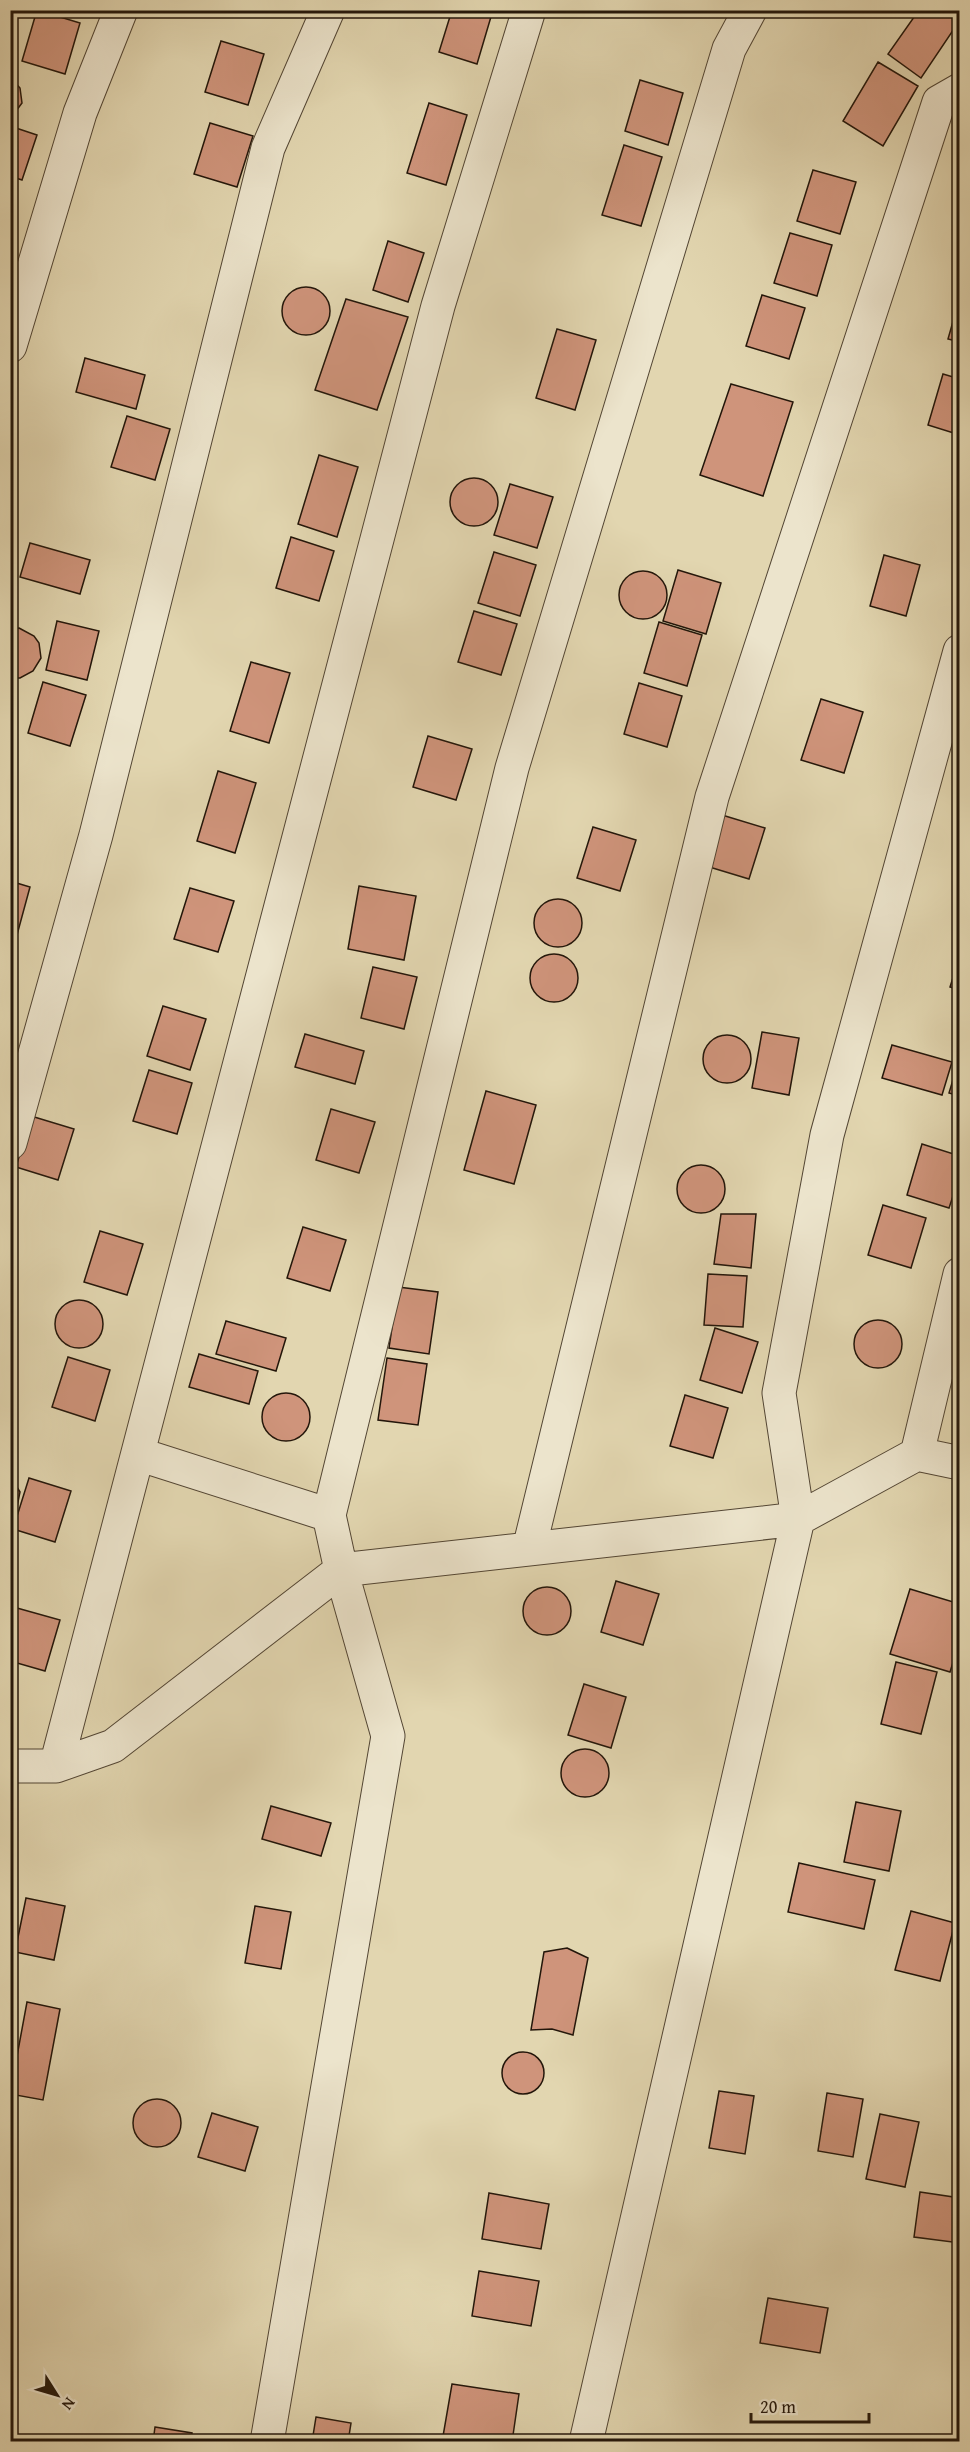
<svg xmlns="http://www.w3.org/2000/svg" width="970" height="2452" font-family="'Gentium Book Plus',serif">
  <style>
    .building { fill: #cf947b; stroke: #23160a; stroke-width: 1.5 }
    .lines { fill: none; stroke-linecap: round; stroke-linejoin: round }
    .street-casing { stroke: #534634; stroke-width: 35 }
    .street { stroke: #ece4cc; stroke-width: 33 }
  </style>
  <rect width="100%" height="100%" fill="#e2d6b0"/>
  <filter id="stains"><feTurbulence type="fractalNoise" baseFrequency=".00333" numOctaves="4"/><feColorMatrix values="0 0 0 0 .2 0 0 0 0 .09 0 0 0 0 .02 0 0 0 .5 -.17"/></filter>
  <radialGradient id="worn" r=".72"><stop offset=".6" stop-color="#630" stop-opacity="0"/><stop offset="1" stop-color="#630" stop-opacity=".3"/></radialGradient>
  <path class="building" d="M 37,10 L 80,23 L 65,74 L 22,61 Z
    M 452,10 L 493,10 L 477,64 L 439,52 Z
    M 919,10 L 946,10 L 960,20 L 921,78 L 888,54 Z
    M 221,41 L 264,54 L 248,105 L 205,92 Z
    M 878,62 L 918,86 L 883,146 L 843,121 Z
    M 10,77 L 20,88 L 22,103 L 10,119 Z
    M 640,80 L 683,93 L 668,145 L 625,131 Z
    M 429,103 L 467,115 L 446,185 L 407,173 Z
    M 210,123 L 253,136 L 237,187 L 194,174 Z
    M 10,126 L 37,135 L 22,180 L 10,176 Z
    M 624,145 L 662,157 L 641,226 L 602,215 Z
    M 813,170 L 856,182 L 840,234 L 797,221 Z
    M 790,233 L 832,245 L 817,296 L 774,283 Z
    M 388,241 L 424,253 L 408,302 L 373,290 Z
    M282 311a24 24 0 1 1 48 0a24 24 0 1 1-48 0Z
    M 762,295 L 805,308 L 789,359 L 746,346 Z
    M 960,297 L 960,342 L 948,339 Z
    M 346,299 L 408,317 L 377,410 L 315,390 Z
    M 557,329 L 596,340 L 575,410 L 536,398 Z
    M 85,358 L 145,375 L 136,409 L 76,392 Z
    M 943,374 L 960,379 L 960,435 L 928,425 Z
    M 731,384 L 793,402 L 763,496 L 700,475 Z
    M 127,416 L 170,429 L 155,480 L 111,467 Z
    M 319,455 L 358,467 L 337,537 L 298,524 Z
    M450 502a24 24 0 1 1 48 0a24 24 0 1 1-48 0Z
    M 510,484 L 553,497 L 537,548 L 494,535 Z
    M 291,537 L 334,551 L 319,601 L 276,588 Z
    M 30,543 L 90,560 L 80,594 L 20,577 Z
    M 494,552 L 536,565 L 520,616 L 478,603 Z
    M 884,555 L 920,565 L 906,616 L 870,606 Z
    M 678,570 L 721,583 L 706,634 L 663,621 Z
    M619 595a24 24 0 1 1 48 0a24 24 0 1 1-48 0Z
    M 474,611 L 517,624 L 501,675 L 458,662 Z
    M 57,621 L 99,631 L 87,680 L 46,670 Z
    M 659,622 L 702,635 L 687,686 L 644,673 Z
    M 19,628 L 34,636 L 39,643 L 41,658 L 33,671 L 20,678 L 12,678 L 10,629 Z
    M 251,662 L 290,673 L 269,743 L 230,731 Z
    M 43,682 L 86,695 L 70,746 L 28,733 Z
    M 639,683 L 682,696 L 667,747 L 624,734 Z
    M 821,699 L 863,712 L 844,773 L 801,760 Z
    M 428,736 L 472,749 L 456,800 L 413,787 Z
    M 218,771 L 256,783 L 235,853 L 197,841 Z
    M 722,815 L 765,828 L 749,879 L 706,866 Z
    M 593,827 L 636,840 L 620,891 L 577,878 Z
    M 10,881 L 30,887 L 11,957 L 10,956 Z
    M 359,886 L 416,896 L 404,960 L 348,949 Z
    M 190,888 L 234,901 L 218,952 L 174,939 Z
    M534 923a24 24 0 1 1 48 0a24 24 0 1 1-48 0Z
    M530 978a24 24 0 1 1 48 0a24 24 0 1 1-48 0Z
    M 960,956 L 960,990 L 950,987 Z
    M 373,967 L 417,977 L 404,1029 L 361,1018 Z
    M 163,1006 L 206,1019 L 190,1070 L 147,1056 Z
    M 762,1032 L 799,1038 L 789,1095 L 752,1088 Z
    M 305,1034 L 364,1051 L 355,1084 L 295,1067 Z
    M703 1059a24 24 0 1 1 48 0a24 24 0 1 1-48 0Z
    M 892,1045 L 952,1062 L 942,1095 L 882,1078 Z
    M 960,1057 L 960,1096 L 949,1093 Z
    M 149,1070 L 192,1083 L 177,1134 L 133,1121 Z
    M 486,1091 L 536,1105 L 514,1184 L 464,1170 Z
    M 331,1109 L 375,1122 L 359,1173 L 316,1160 Z
    M 31,1116 L 74,1129 L 58,1180 L 16,1167 Z
    M 922,1144 L 960,1156 L 960,1175 L 949,1208 L 907,1195 Z
    M677 1189a24 24 0 1 1 48 0a24 24 0 1 1-48 0Z
    M 883,1205 L 926,1218 L 911,1268 L 868,1255 Z
    M 721,1214 L 756,1214 L 751,1268 L 714,1264 Z
    M 303,1227 L 346,1240 L 330,1291 L 287,1278 Z
    M 100,1231 L 143,1244 L 127,1295 L 84,1282 Z
    M 708,1274 L 747,1276 L 743,1327 L 704,1325 Z
    M 398,1287 L 438,1292 L 429,1354 L 389,1348 Z
    M55 1324a24 24 0 1 1 48 0a24 24 0 1 1-48 0Z
    M854 1344a24 24 0 1 1 48 0a24 24 0 1 1-48 0Z
    M 226,1321 L 286,1338 L 276,1371 L 216,1354 Z
    M 715,1328 L 758,1342 L 742,1393 L 700,1380 Z
    M 199,1354 L 258,1371 L 249,1404 L 189,1387 Z
    M 68,1357 L 110,1370 L 95,1421 L 52,1407 Z
    M 387,1358 L 427,1364 L 418,1425 L 378,1420 Z
    M262 1417a24 24 0 1 1 48 0a24 24 0 1 1-48 0Z
    M 685,1395 L 728,1408 L 713,1458 L 670,1446 Z
    M 10,1476 L 20,1492 L 17,1507 L 10,1514 Z
    M 29,1478 L 71,1491 L 55,1542 L 13,1529 Z
    M 616,1581 L 659,1594 L 643,1645 L 601,1632 Z
    M523 1611a24 24 0 1 1 48 0a24 24 0 1 1-48 0Z
    M 910,1589 L 960,1604 L 960,1640 L 950,1672 L 890,1654 Z
    M 17,1608 L 60,1620 L 45,1671 L 10,1661 L 10,1629 Z
    M 896,1662 L 937,1672 L 921,1734 L 881,1724 Z
    M 584,1684 L 626,1697 L 611,1748 L 568,1735 Z
    M 960,1696 L 960,1729 L 954,1728 Z
    M561 1773a24 24 0 1 1 48 0a24 24 0 1 1-48 0Z
    M 856,1802 L 901,1811 L 889,1871 L 844,1862 Z
    M 271,1806 L 331,1823 L 321,1856 L 262,1839 Z
    M 799,1863 L 875,1880 L 864,1929 L 788,1912 Z
    M 26,1898 L 65,1906 L 54,1960 L 15,1952 Z
    M 255,1906 L 291,1912 L 281,1969 L 245,1963 Z
    M 911,1911 L 955,1923 L 940,1981 L 895,1970 Z
    M 567,1948 L 588,1958 L 573,2035 L 552,2029 L 531,2030 L 544,1952 Z
    M 27,2002 L 60,2009 L 43,2100 L 10,2094 Z
    M502 2073a21 21 0 1 1 42 0a21 21 0 1 1-42 0Z
    M 719,2091 L 754,2096 L 745,2154 L 709,2148 Z
    M 827,2093 L 863,2099 L 853,2157 L 818,2151 Z
    M133 2123a24 24 0 1 1 48 0a24 24 0 1 1-48 0Z
    M 212,2113 L 258,2127 L 245,2171 L 198,2157 Z
    M 880,2114 L 919,2122 L 905,2187 L 866,2179 Z
    M 920,2192 L 960,2198 L 960,2243 L 914,2237 Z
    M 489,2193 L 549,2204 L 541,2249 L 482,2239 Z
    M 479,2271 L 539,2281 L 531,2326 L 472,2316 Z
    M 768,2298 L 828,2308 L 820,2353 L 760,2343 Z
    M 452,2384 L 519,2394 L 512,2442 L 442,2442 Z
    M 10,2415 L 16,2416 L 11,2442 L 10,2442 Z
    M 316,2417 L 351,2423 L 348,2442 L 312,2442 Z
    M 155,2427 L 192,2433 L 191,2442 L 153,2442 Z"/>
  <g class="lines">
    <g class="street-casing">
      <path id="street" d="M 10,346 L 80,113 L 121,10
        M 10,1143 L 96,835 L 268,148 L 328,10
        M 138,1454 L 329,1515
        M 917,1454 L 960,1274
        M 529,1549 L 712,797 L 939,102 L 960,90
        M 10,1766 L 56,1766 L 113,1746 L 341,1570 L 798,1519 L 917,1454 L 960,1463
        M 56,1766 L 438,306 L 529,10
        M 267,2442 L 388,1736 L 341,1570 L 329,1515 L 512,768 L 729,49 L 750,10
        M 586,2442 L 798,1519 L 779,1393 L 827,1135 L 960,651"/>
    </g>
    <use href="#street" class="street"/>
  </g>
  <rect width="970" height="2452" fill="none" stroke="#e2d6b0" stroke-width="36"/>
  <rect x="12" y="12" width="946" height="2428" fill="none" stroke="#23160a" stroke-width="3"/>
  <rect x="18" y="18" width="934" height="2416" fill="none" stroke="#23160a" stroke-width="1.5"/>
  <g transform="translate(57 2395) rotate(127)" stroke="#ece4cc" stroke-width="4.5" paint-order="stroke">
  <path d="M0-4.5L10 22L0 15L-10 22Z" fill="#23160a"/>
  <text y="-9" font-size="16" font-weight="bold" text-anchor="middle" fill="#23160a">N</text>
  </g>
  <path d="M751 2413v9h118v-9" fill="none" stroke="#23160a" stroke-width="3"/>
  <text x="760" y="2413" font-size="18" fill="#23160a" stroke="#ece4cc" stroke-width="4.5" paint-order="stroke">20 m</text>
  <rect width="100%" height="100%" filter="url(#stains)"/>
  <rect width="100%" height="100%" fill="url(#worn)"/>
</svg>
